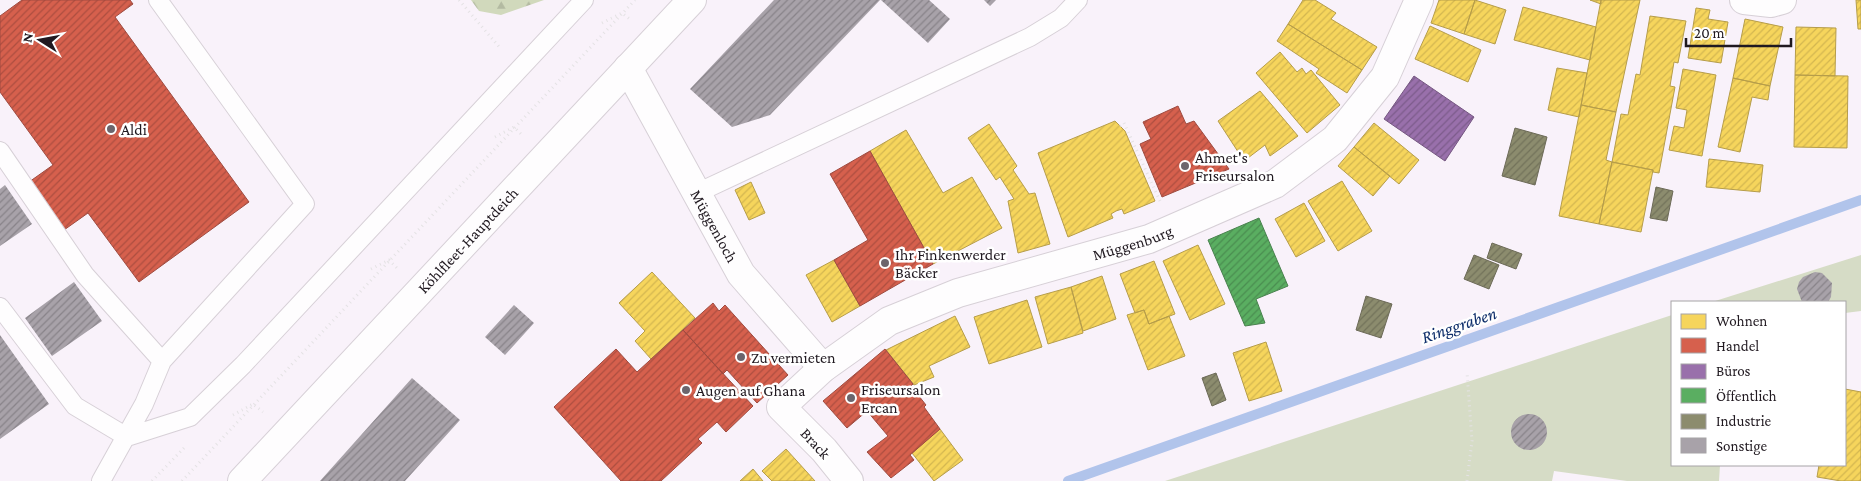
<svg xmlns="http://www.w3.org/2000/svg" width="1861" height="481" font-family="'Crimson Pro',serif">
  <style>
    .forest { fill: url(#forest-firs) }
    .green { fill: #d6dcc6 }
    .homes { fill: url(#homes-hatch); stroke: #b69d4a }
    .shops { fill: url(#shops-hatch); stroke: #9f4b40 }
    .offices { fill: url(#offices-hatch); stroke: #755681 }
    .public { fill: url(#public-hatch); stroke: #49814e }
    .industry { fill: url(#industry-hatch); stroke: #6c6a57 }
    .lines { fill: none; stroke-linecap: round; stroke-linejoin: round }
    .stream { stroke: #b1c4eb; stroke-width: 10 }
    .building { fill: url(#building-hatch) }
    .service-casing { stroke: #d7d0d7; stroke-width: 20 }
    .minor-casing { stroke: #d7d0d7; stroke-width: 30 }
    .path { stroke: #e4e2e4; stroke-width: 3; stroke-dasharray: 1 4; stroke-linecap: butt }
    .service { stroke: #fefdfe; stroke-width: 18 }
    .minor { stroke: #fefdfe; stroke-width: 28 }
    .poi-dot { fill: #6c656c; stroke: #fff; stroke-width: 2 }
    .labels { text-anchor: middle; stroke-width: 5; stroke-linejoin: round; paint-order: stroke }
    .poi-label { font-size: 16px; fill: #201920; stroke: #fff; text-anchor: start }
    .street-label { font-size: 16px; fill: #201920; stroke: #fff }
    .water-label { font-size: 18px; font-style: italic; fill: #0f2f6b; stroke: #fff }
  </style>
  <defs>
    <pattern id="forest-firs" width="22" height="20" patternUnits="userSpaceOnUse" patternTransform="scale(1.25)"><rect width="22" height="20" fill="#d1d9bc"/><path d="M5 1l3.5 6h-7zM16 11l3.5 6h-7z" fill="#b3baa1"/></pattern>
    <pattern id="homes-hatch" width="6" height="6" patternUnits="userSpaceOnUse" patternTransform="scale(1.25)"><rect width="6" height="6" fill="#f6d55c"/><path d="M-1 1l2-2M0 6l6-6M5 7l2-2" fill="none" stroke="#d3b650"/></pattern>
    <pattern id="shops-hatch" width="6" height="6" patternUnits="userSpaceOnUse" patternTransform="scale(1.25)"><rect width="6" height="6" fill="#d6604d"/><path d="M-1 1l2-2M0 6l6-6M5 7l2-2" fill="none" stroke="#ad4e40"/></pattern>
    <pattern id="offices-hatch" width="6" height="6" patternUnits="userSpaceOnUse" patternTransform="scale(1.25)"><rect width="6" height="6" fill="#9970ab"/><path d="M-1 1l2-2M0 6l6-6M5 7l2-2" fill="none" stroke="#7c5b8b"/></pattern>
    <pattern id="public-hatch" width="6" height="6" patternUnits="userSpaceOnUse" patternTransform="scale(1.25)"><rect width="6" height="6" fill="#5aae61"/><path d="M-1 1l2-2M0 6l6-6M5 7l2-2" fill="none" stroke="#4a8d50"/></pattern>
    <pattern id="industry-hatch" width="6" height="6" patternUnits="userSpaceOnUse" patternTransform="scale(1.25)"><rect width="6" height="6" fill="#8c8c6e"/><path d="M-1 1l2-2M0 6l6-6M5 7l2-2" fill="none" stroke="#72725a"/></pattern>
    <pattern id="building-hatch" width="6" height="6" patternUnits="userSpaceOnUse" patternTransform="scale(1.25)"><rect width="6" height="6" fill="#a8a2a9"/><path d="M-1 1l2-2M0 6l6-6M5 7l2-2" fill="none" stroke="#888389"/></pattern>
  </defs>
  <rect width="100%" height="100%" fill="#f9f2fa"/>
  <path class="forest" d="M 471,0 L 544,0 L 501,15 L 479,11 Z"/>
  <path class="green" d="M 1861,255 L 1861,311 L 1845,313 L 1845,302 L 1712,302 Z
    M 1672,315 L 1672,465 L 1720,465 L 1719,481 L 1627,481 L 1554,471 L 1552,481 L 1165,481 Z"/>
  <path class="homes" d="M 1303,0 L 1315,0 L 1336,13 L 1331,19 L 1377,47 L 1362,70 L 1288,24 Z
    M 1439,0 L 1475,0 L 1464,34 L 1431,23 Z
    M 1475,0 L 1506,10 L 1495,44 L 1464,34 Z
    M 1590,0 L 1601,0 L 1601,4 Z
    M 1601,0 L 1640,0 L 1616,112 L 1581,105 Z
    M 1856,0 L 1861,0 L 1861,29 L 1858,29 Z
    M 1523,7 L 1596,27 L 1590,60 L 1514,40 Z
    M 1696,8 L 1710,10 L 1708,19 L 1728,22 L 1721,63 L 1688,58 Z
    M 1650,16 L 1686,21 L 1678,63 L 1674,62 L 1670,86 L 1675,87 L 1659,173 L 1653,172 L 1653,170 L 1612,162 L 1621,114 L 1628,115 L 1636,74 L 1640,75 Z
    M 1745,19 L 1783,27 L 1770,86 L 1733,78 Z
    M 1288,24 L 1362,70 L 1347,93 L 1316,73 L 1319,69 L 1277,41 Z
    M 1430,26 L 1481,50 L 1468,82 L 1415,59 Z
    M 1796,27 L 1836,28 L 1835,76 L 1795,75 Z
    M 1280,52 L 1297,72 L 1302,68 L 1306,74 L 1311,70 L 1340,105 L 1307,133 L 1256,73 Z
    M 1557,68 L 1587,73 L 1579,117 L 1548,110 Z
    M 1683,69 L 1716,75 L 1702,156 L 1669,150 L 1674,126 L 1684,128 L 1687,110 L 1676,108 Z
    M 1795,75 L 1848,76 L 1847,148 L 1794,147 Z
    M 1733,78 L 1770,86 L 1768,100 L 1752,97 L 1740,152 L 1718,147 Z
    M 1260,91 L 1298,136 L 1270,156 L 1265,145 L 1244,161 L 1218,121 Z
    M 1581,105 L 1616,112 L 1606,160 L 1612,162 L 1599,224 L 1559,216 Z
    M 1115,121 L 1125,131 L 1155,201 L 1124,214 L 1122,209 L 1116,211 L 1111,214 L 1113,218 L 1068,237 L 1038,153 Z
    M 1374,123 L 1419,160 L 1399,184 L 1354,147 Z
    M 989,124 L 1017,166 L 1013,170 L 1029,194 L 1035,193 L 1050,244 L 1018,253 L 1008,201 L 1014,199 L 1000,177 L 996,180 L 968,138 Z
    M 906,130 L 943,193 L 972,177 L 1002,228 L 933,264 L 870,151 Z
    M 1354,147 L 1390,176 L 1373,196 L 1338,166 Z
    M 1709,159 L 1763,165 L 1760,192 L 1706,187 Z
    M 1612,162 L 1653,170 L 1641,232 L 1599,224 Z
    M 1342,181 L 1372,231 L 1338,251 L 1308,201 Z
    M 751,182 L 765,213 L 749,220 L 735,190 Z
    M 1304,203 L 1325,241 L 1296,257 L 1275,219 Z
    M 1198,245 L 1225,304 L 1190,320 L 1163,261 Z
    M 834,260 L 860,306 L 832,322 L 806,275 Z
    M 1154,261 L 1175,314 L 1149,324 L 1144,310 L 1135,313 L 1120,274 Z
    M 652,272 L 695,318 L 651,359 L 635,341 L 645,331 L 619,303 Z
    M 1102,276 L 1116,319 L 1083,331 L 1071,287 Z
    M 1071,287 L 1083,333 L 1048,344 L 1035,297 Z
    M 1027,300 L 1042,347 L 989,364 L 974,317 Z
    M 1144,310 L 1149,324 L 1169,316 L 1185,356 L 1148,370 L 1127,315 Z
    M 955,316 L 970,347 L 929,366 L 934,377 L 914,385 L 886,350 Z
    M 1266,342 L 1282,391 L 1249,401 L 1233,353 Z
    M 1845,389 L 1861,392 L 1861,481 L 1841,481 L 1817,477 L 1819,465 L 1845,465 Z
    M 940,429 L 963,460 L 934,481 L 912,453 Z
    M 786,449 L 815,481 L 772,481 L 762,471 Z
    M 753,469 L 763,481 L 740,481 Z"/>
  <path class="shops" d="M 22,0 L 130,0 L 133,4 L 115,17 L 249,202 L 139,282 L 88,213 L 64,230 L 29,182 L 53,165 L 0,92 L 0,16 Z
    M 1178,106 L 1186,124 L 1194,121 L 1229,169 L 1162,197 L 1140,144 L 1151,139 L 1143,122 Z
    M 870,151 L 933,264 L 860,306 L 834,260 L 868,240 L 830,174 Z
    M 713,303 L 719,311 L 725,305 L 788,375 L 757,403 L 727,370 L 723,374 L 683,330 Z
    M 683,330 L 753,406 L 726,432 L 717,422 L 698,439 L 702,443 L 661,481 L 621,481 L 554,407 L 616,349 L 637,372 Z
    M 885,349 L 913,384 L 911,386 L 926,405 L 924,407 L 940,429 L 910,455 L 914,460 L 891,478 L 867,452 L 888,436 L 867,411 L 847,428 L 823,401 Z"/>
  <path class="offices" d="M 1414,76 L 1474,117 L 1445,161 L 1384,119 Z"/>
  <path class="public" d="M 1259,218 L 1288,286 L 1256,299 L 1265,323 L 1245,326 L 1208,240 Z"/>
  <path class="industry" d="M 1515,128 L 1547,137 L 1535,185 L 1502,176 Z
    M 1656,187 L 1673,191 L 1667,221 L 1650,218 Z
    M 1492,243 L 1522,254 L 1516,269 L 1487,258 Z
    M 1474,255 L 1499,265 L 1489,289 L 1464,279 Z
    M 1366,296 L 1392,304 L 1381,338 L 1356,330 Z
    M 1216,373 L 1226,400 L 1212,406 L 1202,378 Z"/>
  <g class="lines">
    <path class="stream" d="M 1068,481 L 1861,200"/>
  </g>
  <path class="building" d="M 774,0 L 880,0 L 770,115 L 732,127 L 690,89 Z
    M 881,0 L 929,0 L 950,19 L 928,43 Z
    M 984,0 L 996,0 L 990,6 Z
    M 5,185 L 32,224 L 0,246 L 0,189 Z
    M 1815,272 L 1822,273 L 1832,283 L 1831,297 L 1828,302 L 1802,302 L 1797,289 L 1799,282 L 1803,277 Z
    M 74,282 L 102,321 L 52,356 L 25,318 Z
    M 514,305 L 534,323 L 505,355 L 485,337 Z
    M 0,335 L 49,404 L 0,439 Z
    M 412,378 L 460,420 L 405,481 L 320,481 Z
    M1511 432a18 18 0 1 1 36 0a18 18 0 1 1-36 0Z"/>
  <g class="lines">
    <g class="service-casing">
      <path id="service" d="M 0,151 L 85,275 L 162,361
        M 697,193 L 1030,37 L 1061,18 L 1078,0
        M 0,307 L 75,406 L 127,437 L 190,417 L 243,365 L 584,0
        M 101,481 L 144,404 L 162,361 L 305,204 L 158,0"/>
    </g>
    <g class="minor-casing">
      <g id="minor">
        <path d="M 1744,0 L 1771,3 L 1782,0"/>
        <path id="s1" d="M 628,68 L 741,274 L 823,368"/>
        <path id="s2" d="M 242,481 L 692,0"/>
        <path id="s3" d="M 849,481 L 824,450 L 781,407 L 823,368 L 889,321 L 958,293 L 1149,239 L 1275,184 L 1335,139 L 1385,77 L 1419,0"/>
      </g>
    </g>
    <path class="path" d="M 459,0 L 501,49
      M 602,23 L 622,13 L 631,20
      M 1120,126 L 1124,123 L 1160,201
      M 495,137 L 514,127 L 523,136
      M 371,269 L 389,260 L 397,268
      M 233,415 L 253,404 L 263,412
      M 152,481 L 184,448
      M 182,481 L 635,0
      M 1467,481 L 1472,441 L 1467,372"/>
    <use href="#service" class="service"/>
    <use href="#minor" class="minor"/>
  </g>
  <g class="poi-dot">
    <circle cx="111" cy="129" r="5"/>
    <circle cx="1185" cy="166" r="5"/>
    <circle cx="885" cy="263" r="5"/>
    <circle cx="741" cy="357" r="5"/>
    <circle cx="686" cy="390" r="5"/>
    <circle cx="851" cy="398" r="5"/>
  </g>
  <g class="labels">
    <g class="poi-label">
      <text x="121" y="135">Aldi</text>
      <text x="1195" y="163">Ahmet's<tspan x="1195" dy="18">Friseursalon</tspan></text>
      <text x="895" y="260">Ihr Finkenwerder<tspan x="895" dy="18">Bäcker</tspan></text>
      <text x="751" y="363">Zu vermieten</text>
      <text x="861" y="395">Friseursalon<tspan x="861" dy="18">Ercan</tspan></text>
      <text x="696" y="396">Augen auf Ghana</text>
    </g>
    <g class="street-label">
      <text dy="6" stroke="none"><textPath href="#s1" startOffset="180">Müggenloch</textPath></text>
      <text dy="6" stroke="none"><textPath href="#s2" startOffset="330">Köhlfleet-Hauptdeich</textPath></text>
      <text dy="6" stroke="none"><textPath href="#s3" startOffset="495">Müggenburg</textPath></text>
      <text transform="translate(816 443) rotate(47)" y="6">Brack</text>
    </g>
    <g class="water-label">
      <text transform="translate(1459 325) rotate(-19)" y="6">Ringgraben</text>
    </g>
  </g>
  <rect x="1671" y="301" width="175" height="165" fill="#ffffff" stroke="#a6a3a6"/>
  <rect x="1681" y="314" width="25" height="15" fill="#f6d55c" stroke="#a6a3a6"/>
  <text x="1716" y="326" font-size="15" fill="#201920">Wohnen</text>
  <rect x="1681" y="338" width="25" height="15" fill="#d6604d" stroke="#a6a3a6"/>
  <text x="1716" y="351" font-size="15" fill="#201920">Handel</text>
  <rect x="1681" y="364" width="25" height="15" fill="#9970ab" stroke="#a6a3a6"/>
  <text x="1716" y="376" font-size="15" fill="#201920">Büros</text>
  <rect x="1681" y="388" width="25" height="15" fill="#5aae61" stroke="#a6a3a6"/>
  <text x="1716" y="401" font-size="15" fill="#201920">Öffentlich</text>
  <rect x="1681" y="414" width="25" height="15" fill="#8c8c6e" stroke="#a6a3a6"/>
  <text x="1716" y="426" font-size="15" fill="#201920">Industrie</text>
  <rect x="1681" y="438" width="25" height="15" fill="#a8a2a9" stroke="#a6a3a6"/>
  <text x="1716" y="451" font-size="15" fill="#201920">Sonstige</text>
  <g transform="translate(40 40) rotate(281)" stroke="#ffffff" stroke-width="4" paint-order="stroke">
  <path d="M0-4L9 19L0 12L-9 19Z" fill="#201920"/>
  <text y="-8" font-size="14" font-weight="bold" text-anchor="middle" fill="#201920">N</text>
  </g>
  <path d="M1686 38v8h105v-8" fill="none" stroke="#201920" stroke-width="2.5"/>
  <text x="1694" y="38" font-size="15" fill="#201920" stroke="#ffffff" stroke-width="4" paint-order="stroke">20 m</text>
</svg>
